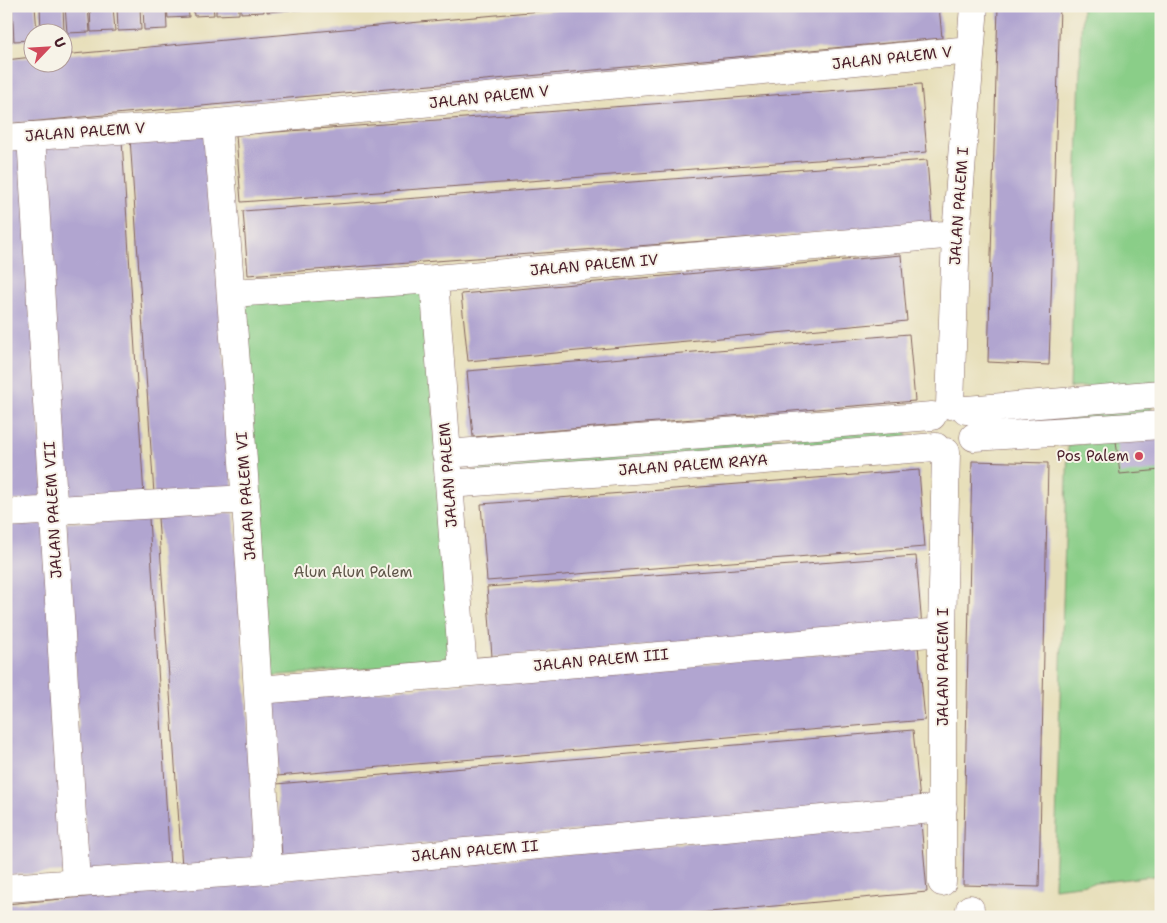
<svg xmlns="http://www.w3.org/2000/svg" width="1167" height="923" font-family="'Shantell Sans',sans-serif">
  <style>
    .green { fill: #8ace88; stroke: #6a765a }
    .building { fill: #b1a5d0 }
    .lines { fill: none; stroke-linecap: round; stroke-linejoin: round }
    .minor-casing { stroke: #81625d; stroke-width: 29 }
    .minor { stroke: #fff; stroke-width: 28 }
    .poi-dot { fill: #d1495b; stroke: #f7f3e8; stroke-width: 2 }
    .labels { text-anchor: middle; stroke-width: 4; stroke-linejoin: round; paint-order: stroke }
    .street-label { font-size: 15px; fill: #4a1f2b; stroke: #f7f3e8 }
    .poi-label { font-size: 15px; fill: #4a1f2b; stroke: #f7f3e8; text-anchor: end }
    .park-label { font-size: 15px; fill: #5d5447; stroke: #f7f3e8 }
  </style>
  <rect width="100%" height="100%" fill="#f7f3e8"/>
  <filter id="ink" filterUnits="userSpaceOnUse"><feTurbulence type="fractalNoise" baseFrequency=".02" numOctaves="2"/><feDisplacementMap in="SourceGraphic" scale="10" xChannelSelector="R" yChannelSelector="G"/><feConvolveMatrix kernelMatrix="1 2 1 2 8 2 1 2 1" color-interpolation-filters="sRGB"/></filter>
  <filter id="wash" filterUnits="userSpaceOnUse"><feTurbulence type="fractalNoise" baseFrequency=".0096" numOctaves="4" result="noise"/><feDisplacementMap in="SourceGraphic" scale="20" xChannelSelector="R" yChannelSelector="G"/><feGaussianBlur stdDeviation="1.12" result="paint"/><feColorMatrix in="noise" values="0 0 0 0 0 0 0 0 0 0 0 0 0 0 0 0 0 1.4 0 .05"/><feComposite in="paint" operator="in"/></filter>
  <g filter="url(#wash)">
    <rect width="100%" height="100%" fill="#e7dfba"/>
    <path class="green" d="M 1082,6 L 1161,6 L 1161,382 L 1070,388 Z
      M 424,289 L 453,662 L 268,676 L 240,303 Z
      M 1151,405 L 1152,416 L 989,429 L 988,418 Z
      M 906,428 L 908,440 L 477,474 L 476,463 Z
      M 1161,435 L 1161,875 L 1054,888 L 1068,445 Z"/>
    <g id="blocks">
      <path class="building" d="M 6,6 L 10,6 L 12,42 L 6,42 Z
        M 12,6 L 35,6 L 37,32 L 32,32 L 32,40 L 14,41 Z
        M 40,6 L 63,6 L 64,32 L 41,32 Z
        M 65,6 L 88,6 L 90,32 L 67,33 Z
        M 90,6 L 113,6 L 115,31 L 91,32 Z
        M 117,6 L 140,6 L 141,30 L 118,31 Z
        M 143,6 L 166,6 L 167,29 L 144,30 Z
        M 167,6 L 188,6 L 189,17 L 168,18 Z
        M 193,6 L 213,6 L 214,15 L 194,16 Z
        M 216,6 L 239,6 L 239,14 L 216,15 Z
        M 241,6 L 264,6 L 264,12 L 241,13 Z
        M 267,6 L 290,6 L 290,10 L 267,12 Z
        M 292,6 L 316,6 L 316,9 L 293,10 Z
        M 319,6 L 342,6 L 342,8 L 319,9 Z
        M 368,6 L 392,6 L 392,9 L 369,10 Z
        M 594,6 L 939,6 L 942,38 L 6,124 L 6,60 L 32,57 L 32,62 L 62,62 L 62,55 Z
        M 998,6 L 1060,6 L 1049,365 L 988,362 Z
        M 921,84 L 927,152 L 241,202 L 236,135 Z
        M 208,133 L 233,489 L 154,494 L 130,138 Z
        M 122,140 L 144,497 L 63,502 L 40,145 Z
        M 23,145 L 44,499 L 6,501 L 6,146 Z
        M 927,160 L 932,224 L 248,275 L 243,211 Z
        M 901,255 L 907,321 L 468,361 L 461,294 Z
        M 909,334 L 915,401 L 473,437 L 467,371 Z
        M 1161,437 L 1161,470 L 1120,474 L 1116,441 Z
        M 972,461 L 1048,463 L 1039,887 L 963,885 Z
        M 919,470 L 925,547 L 487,581 L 481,504 Z
        M 234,513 L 257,862 L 182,867 L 158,518 Z
        M 149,518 L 170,868 L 88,873 L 66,523 Z
        M 46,523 L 66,872 L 6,875 L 6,525 Z
        M 916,556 L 922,627 L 492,657 L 487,587 Z
        M 918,646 L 925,720 L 277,776 L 270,700 Z
        M 913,730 L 920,801 L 282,856 L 276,784 Z
        M 921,822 L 927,892 L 655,917 L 6,917 L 6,904 Z"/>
    </g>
  </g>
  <g filter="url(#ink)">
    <use href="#blocks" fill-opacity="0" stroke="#81625d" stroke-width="1"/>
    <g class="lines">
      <g class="minor-casing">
        <path id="minor" d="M 217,123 C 238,372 255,621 268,870
          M 31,136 L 76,883
          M 6,138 L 217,123 L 970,50
          M 434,279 L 463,672
          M 232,293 L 434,279 L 956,234
          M 950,405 L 956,234 L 974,6
          M 966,410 L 1161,394
          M 974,437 L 1161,425
          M 446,454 L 932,416
          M 449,484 L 936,447
          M 6,513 L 246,499
          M 259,690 L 942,632
          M 942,882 L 942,632 L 946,452
          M 6,888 L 268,870 L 943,808
          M 970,909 L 970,917"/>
      </g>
      <use href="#minor" class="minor"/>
    </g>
  </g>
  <circle class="poi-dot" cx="1139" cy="456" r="5"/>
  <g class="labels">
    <g class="street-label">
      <text transform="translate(892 58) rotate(-6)" y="5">JALAN PALEM V</text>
      <text transform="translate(489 97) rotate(-6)" y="5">JALAN PALEM V</text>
      <text transform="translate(85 132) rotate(-4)" y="5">JALAN PALEM V</text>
      <text transform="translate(959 206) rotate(-86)" y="5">JALAN PALEM I</text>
      <text transform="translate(594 265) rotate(-5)" y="5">JALAN PALEM IV</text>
      <text transform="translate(693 465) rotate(-4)" y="5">JALAN PALEM RAYA</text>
      <text transform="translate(448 475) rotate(-94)" y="5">JALAN PALEM</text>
      <text transform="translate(246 496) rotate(-94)" y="5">JALAN PALEM VI</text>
      <text transform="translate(53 510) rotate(-93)" y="5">JALAN PALEM VII</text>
      <text transform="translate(601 660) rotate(-5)" y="5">JALAN PALEM III</text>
      <text transform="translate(943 667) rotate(-90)" y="5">JALAN PALEM I</text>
      <text transform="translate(475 851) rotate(-5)" y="5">JALAN PALEM II</text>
    </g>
    <g class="poi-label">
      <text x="1129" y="461">Pos Palem</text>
    </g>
    <g class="park-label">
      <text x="353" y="577">Alun Alun Palem</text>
    </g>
  </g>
  <rect width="1167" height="923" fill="none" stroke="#f7f3e8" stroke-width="25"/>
  <g transform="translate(48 48) rotate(65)"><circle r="24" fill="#f7f3e8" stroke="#b29e9c"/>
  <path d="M0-4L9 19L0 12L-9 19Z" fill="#d1495b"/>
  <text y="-8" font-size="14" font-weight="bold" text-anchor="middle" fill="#4a1f2b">U</text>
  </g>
</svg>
